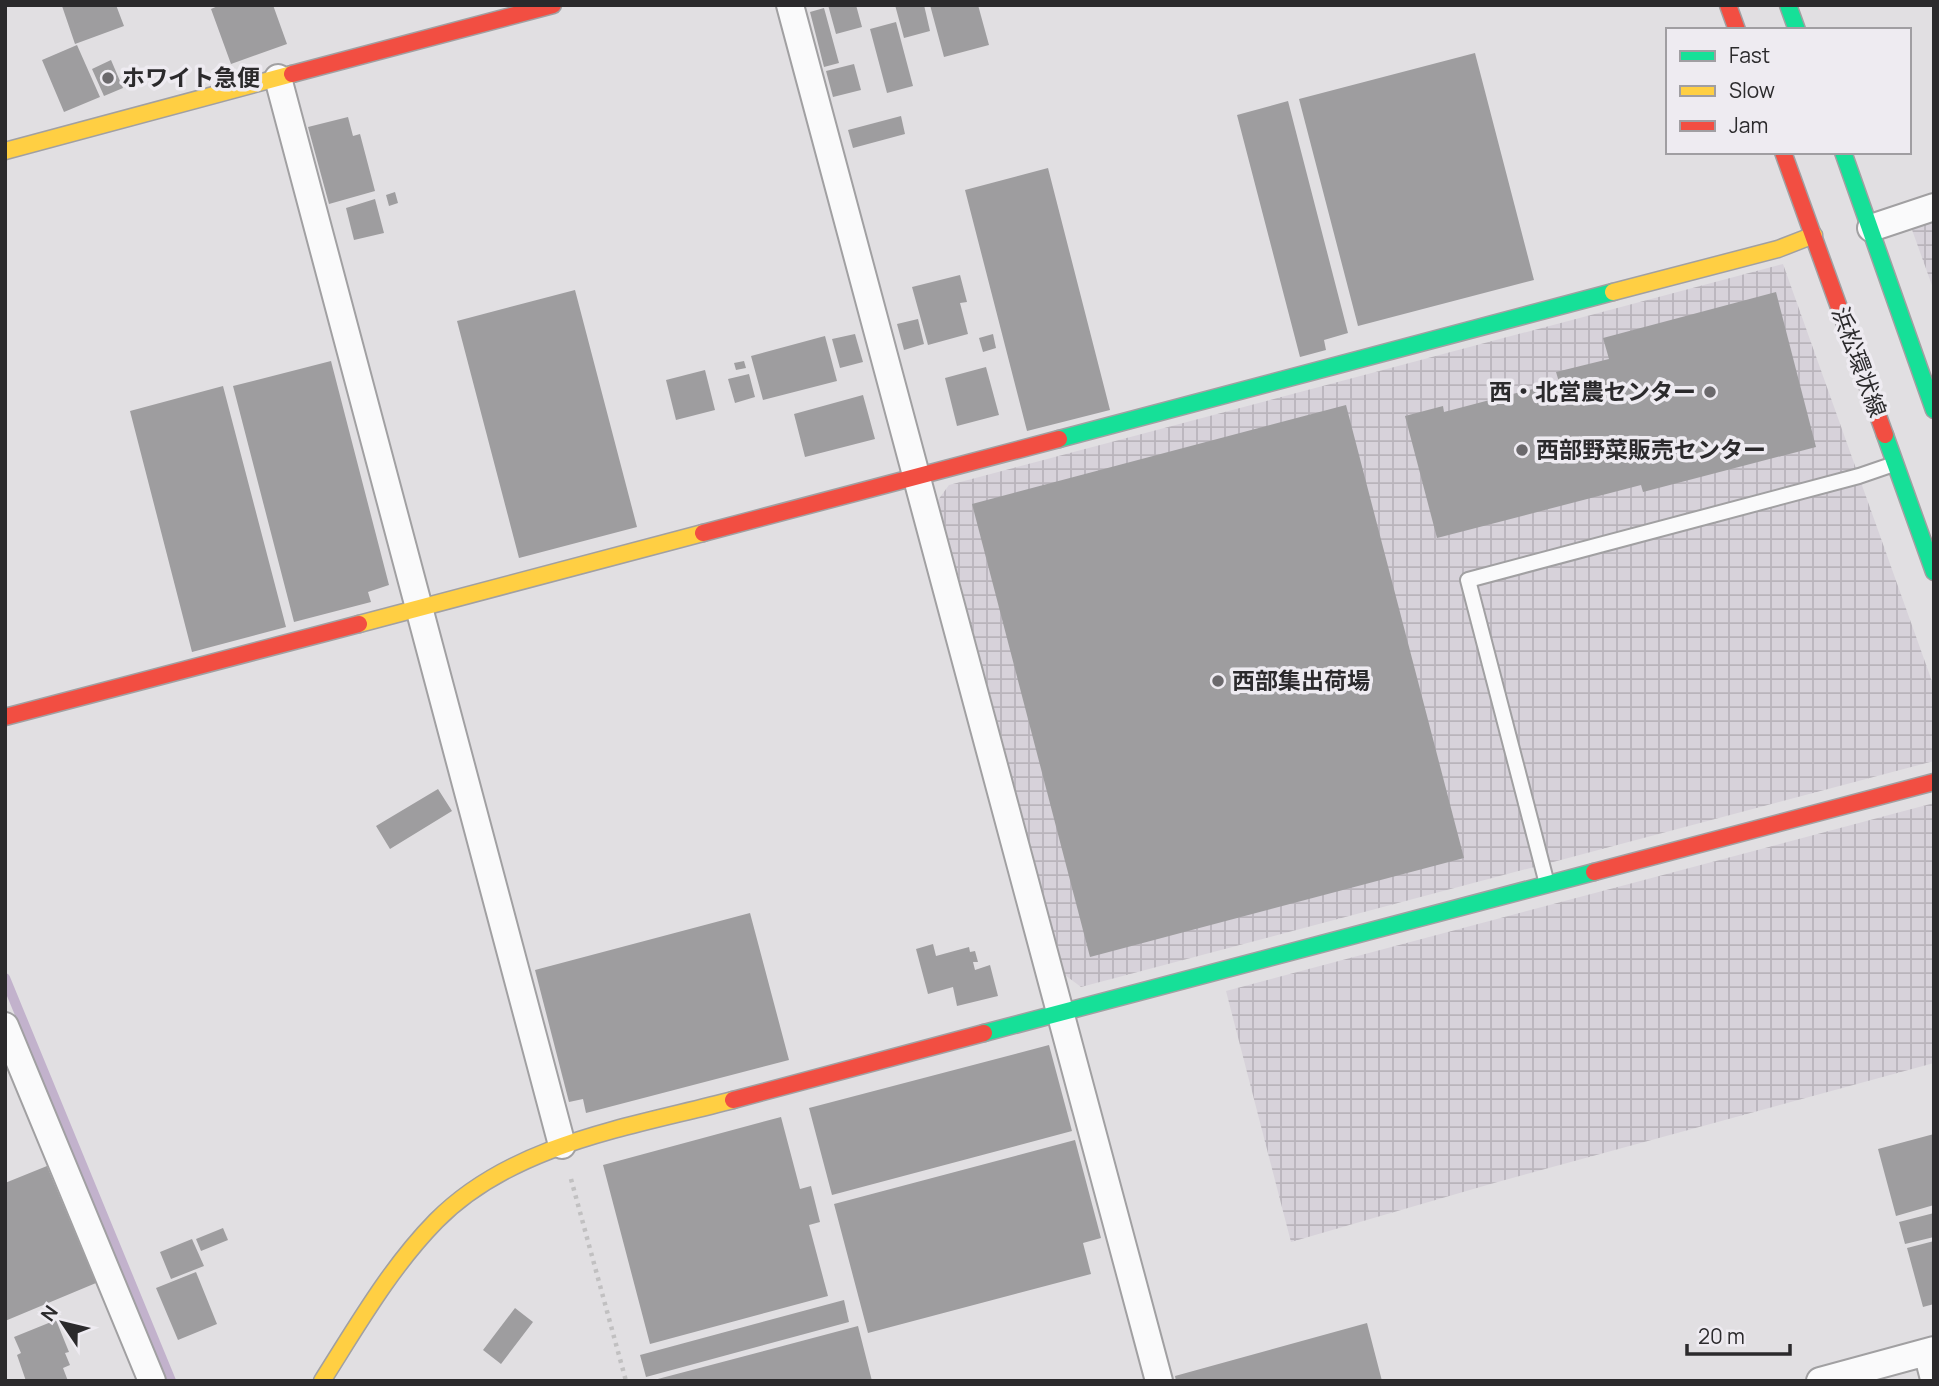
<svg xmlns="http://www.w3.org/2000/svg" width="1939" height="1386" font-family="Manrope,'Noto Sans JP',sans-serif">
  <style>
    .industrial { fill: url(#industrial-grid) }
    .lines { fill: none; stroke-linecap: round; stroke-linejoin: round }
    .stream { stroke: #c2b2cc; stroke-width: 10 }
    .building { fill: #9e9d9f }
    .lane-casing { stroke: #a1a0a2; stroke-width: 18 }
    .street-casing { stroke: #a1a0a2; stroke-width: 30 }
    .fast-casing { stroke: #a1a0a2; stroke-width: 19 }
    .slow-casing { stroke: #a1a0a2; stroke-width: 19 }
    .jam-casing { stroke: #a1a0a2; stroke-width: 19 }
    .path { stroke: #c1c0c1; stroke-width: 4.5; stroke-dasharray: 3.5 5; stroke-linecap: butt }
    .lane { stroke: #fafafb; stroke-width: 14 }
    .street { stroke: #fafafb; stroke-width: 26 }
    .fast { stroke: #16e098; stroke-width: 16 }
    .slow { stroke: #ffcf43; stroke-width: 16 }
    .jam { stroke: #f24e42; stroke-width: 16 }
    .poi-dot { fill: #6b696c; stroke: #eeebf1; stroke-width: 2.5 }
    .labels { text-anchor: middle; stroke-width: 7; stroke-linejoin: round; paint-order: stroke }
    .poi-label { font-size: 23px; font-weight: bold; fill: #2b2a2c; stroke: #eeebf1; text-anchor: start }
    .street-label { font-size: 23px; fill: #2b2a2c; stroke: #eeebf1 }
  </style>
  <defs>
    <pattern id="industrial-grid" width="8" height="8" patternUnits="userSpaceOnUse" patternTransform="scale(1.75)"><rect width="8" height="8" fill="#d7d2da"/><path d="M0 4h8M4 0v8" fill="none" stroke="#b9b4bb"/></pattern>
  </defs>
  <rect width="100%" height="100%" fill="#e1dfe2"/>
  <path class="industrial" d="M 1934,221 L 1934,291 L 1911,227 Z
    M 1783,264 L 1934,687 L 1934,761 L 1081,987 L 1065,975 L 938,500 L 949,485 Z
    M 1934,803 L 1934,1063 L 1494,1183 L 1291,1242 L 1226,991 Z"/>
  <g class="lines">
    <path class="stream" d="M 5,978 L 171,1381"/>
  </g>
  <path class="building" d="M 116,5 L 124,26 L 75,44 L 62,6 Z
    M 220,5 L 273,5 L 287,44 L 231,64 L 211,9 Z
    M 828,5 L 856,5 L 862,27 L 836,34 Z
    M 895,5 L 924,5 L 930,31 L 904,38 Z
    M 930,5 L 978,5 L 989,45 L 944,57 Z
    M 824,8 L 839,63 L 824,67 L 810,12 Z
    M 896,22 L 913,86 L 887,93 L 870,29 Z
    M 77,45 L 100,97 L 64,112 L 42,60 Z
    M 1475,53 L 1534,280 L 1358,326 L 1299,99 Z
    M 111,60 L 123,88 L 104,96 L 92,69 Z
    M 854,64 L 861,90 L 833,97 L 826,71 Z
    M 1288,101 L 1348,333 L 1324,340 L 1326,350 L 1300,357 L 1237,115 Z
    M 901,116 L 905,134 L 853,148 L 848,130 Z
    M 348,117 L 353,136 L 360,134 L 375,191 L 329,204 L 308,127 Z
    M 1048,168 L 1110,410 L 1027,431 L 965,190 Z
    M 395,192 L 398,203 L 389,206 L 386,195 Z
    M 375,199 L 384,233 L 354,240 L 346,208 Z
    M 960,275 L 967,302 L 960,303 L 968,334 L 928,345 L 912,287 Z
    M 575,290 L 637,527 L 519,558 L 457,321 Z
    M 1776,292 L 1816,447 L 1643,492 L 1641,485 L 1437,538 L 1405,416 L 1443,406 L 1444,412 L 1559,382 L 1556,372 L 1609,359 L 1603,338 Z
    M 918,319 L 924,344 L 904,350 L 897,324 Z
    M 855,334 L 863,362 L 840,368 L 832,339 Z
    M 993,334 L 996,348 L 983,352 L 979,338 Z
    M 825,336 L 837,381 L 763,400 L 751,356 Z
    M 331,361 L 389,585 L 368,592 L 371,602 L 294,622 L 233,386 Z
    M 744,361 L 746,368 L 736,370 L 734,363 Z
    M 986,367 L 999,415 L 957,426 L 945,378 Z
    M 705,370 L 715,410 L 676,420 L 666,380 Z
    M 749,374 L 755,397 L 735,403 L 728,379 Z
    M 223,386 L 286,627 L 192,652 L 130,411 Z
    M 863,395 L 875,439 L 805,457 L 794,414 Z
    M 1346,405 L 1464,858 L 1090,957 L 972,504 Z
    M 438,789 L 452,811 L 390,849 L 376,826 Z
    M 750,913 L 789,1060 L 586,1113 L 583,1099 L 569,1102 L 535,970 Z
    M 933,944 L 936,956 L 969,947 L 970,952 L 975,951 L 978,962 L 973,962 L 975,970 L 990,965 L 998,996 L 957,1006 L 953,987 L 928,994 L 916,949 Z
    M 1049,1045 L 1072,1131 L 832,1195 L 809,1108 Z
    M 781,1117 L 800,1189 L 811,1186 L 820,1222 L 809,1225 L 828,1296 L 650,1344 L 603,1165 Z
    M 1934,1134 L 1934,1205 L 1896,1216 L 1878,1149 Z
    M 1075,1140 L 1101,1238 L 1083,1243 L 1091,1274 L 868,1333 L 834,1204 Z
    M 47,1166 L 96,1283 L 5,1321 L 5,1183 Z
    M 1934,1213 L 1934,1237 L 1905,1244 L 1899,1222 Z
    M 223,1228 L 228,1240 L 201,1251 L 196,1239 Z
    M 192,1239 L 204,1266 L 171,1279 L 160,1252 Z
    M 1934,1241 L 1934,1304 L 1923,1307 L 1907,1248 Z
    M 196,1272 L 217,1324 L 178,1340 L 156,1288 Z
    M 844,1300 L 849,1322 L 646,1377 L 640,1355 Z
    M 515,1308 L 533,1322 L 501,1364 L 483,1350 Z
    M 56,1320 L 69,1352 L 65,1353 L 70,1365 L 63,1368 L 68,1381 L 26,1381 L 17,1355 L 21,1353 L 14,1337 Z
    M 1367,1323 L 1382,1381 L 1176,1381 L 1175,1376 Z
    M 858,1326 L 872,1381 L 655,1381 L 654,1380 Z"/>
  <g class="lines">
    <g class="lane-casing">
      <path id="lane" d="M 1547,884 L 1468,580 L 1859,476 L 1894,464"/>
    </g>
    <g class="street-casing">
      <path id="street" d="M 790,5 L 1159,1381
        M 278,78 L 562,1145
        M 1871,228 L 1934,207
        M 5,1026 L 152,1381
        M 1927,1352 L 1934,1379
        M 1820,1381 L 1934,1350"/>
    </g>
    <g class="fast-casing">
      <path id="fast" d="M 1788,5 L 1797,30
        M 1843,152 L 1934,410
        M 1885,435 L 1934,572
        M 1059,439 L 1613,292
        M 984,1033 L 1594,872"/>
    </g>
    <g class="slow-casing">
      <path id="slow" d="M 5,151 L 292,74
        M 1613,292 L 1778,249 L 1814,235
        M 359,624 L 703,533
        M 322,1381 C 357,1326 390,1268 436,1221 C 513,1143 631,1127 733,1100"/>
    </g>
    <g class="jam-casing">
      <path id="jam" d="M 1728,5 L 1737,30
        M 292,74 L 553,5
        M 1783,152 L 1885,435
        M 703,533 L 1059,439
        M 5,717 L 359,624
        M 1594,872 L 1934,782
        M 733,1100 L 984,1033"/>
    </g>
    <path class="path" d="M 571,1179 L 626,1381"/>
    <use href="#lane" class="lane"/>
    <use href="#street" class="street"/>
    <use href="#fast" class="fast"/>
    <use href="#slow" class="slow"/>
    <use href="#jam" class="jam"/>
  </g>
  <g class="poi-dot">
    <circle cx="108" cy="78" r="7"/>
    <circle cx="1710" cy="392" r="7"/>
    <circle cx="1522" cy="450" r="7"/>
    <circle cx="1218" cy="681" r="7"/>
  </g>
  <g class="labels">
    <g class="poi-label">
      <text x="122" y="86">ホワイト急便</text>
      <text x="1696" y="400" text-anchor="end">西・北営農センター</text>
      <text x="1536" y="458">西部野菜販売センター</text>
      <text x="1232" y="689">西部集出荷場</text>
    </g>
    <g class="street-label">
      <text transform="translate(1859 362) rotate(70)" y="8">浜松環状線</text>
    </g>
  </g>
  <rect width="1939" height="1386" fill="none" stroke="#2b2a2c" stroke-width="14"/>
  <rect x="1666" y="28" width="245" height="126" fill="#eeebf1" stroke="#a09ea2" stroke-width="2"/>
  <rect x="1680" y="51" width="35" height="10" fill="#16e098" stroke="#a09ea2" stroke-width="2"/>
  <text x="1729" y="63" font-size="21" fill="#2b2a2c">Fast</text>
  <rect x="1680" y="86" width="35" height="10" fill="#ffcf43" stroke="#a09ea2" stroke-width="2"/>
  <text x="1729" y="98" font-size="21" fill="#2b2a2c">Slow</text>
  <rect x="1680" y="121" width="35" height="10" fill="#f24e42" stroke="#a09ea2" stroke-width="2"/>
  <text x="1729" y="133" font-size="21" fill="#2b2a2c">Jam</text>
  <g transform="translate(63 1323) rotate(305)" stroke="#eeebf1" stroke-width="5" paint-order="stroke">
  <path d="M0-5L12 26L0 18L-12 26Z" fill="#2b2a2c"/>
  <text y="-10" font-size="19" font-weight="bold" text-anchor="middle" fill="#2b2a2c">N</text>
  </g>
  <path d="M1687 1344v10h103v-10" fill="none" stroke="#2b2a2c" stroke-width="3.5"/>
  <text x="1698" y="1344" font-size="21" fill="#2b2a2c" stroke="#eeebf1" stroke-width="5" paint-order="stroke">20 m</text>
</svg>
